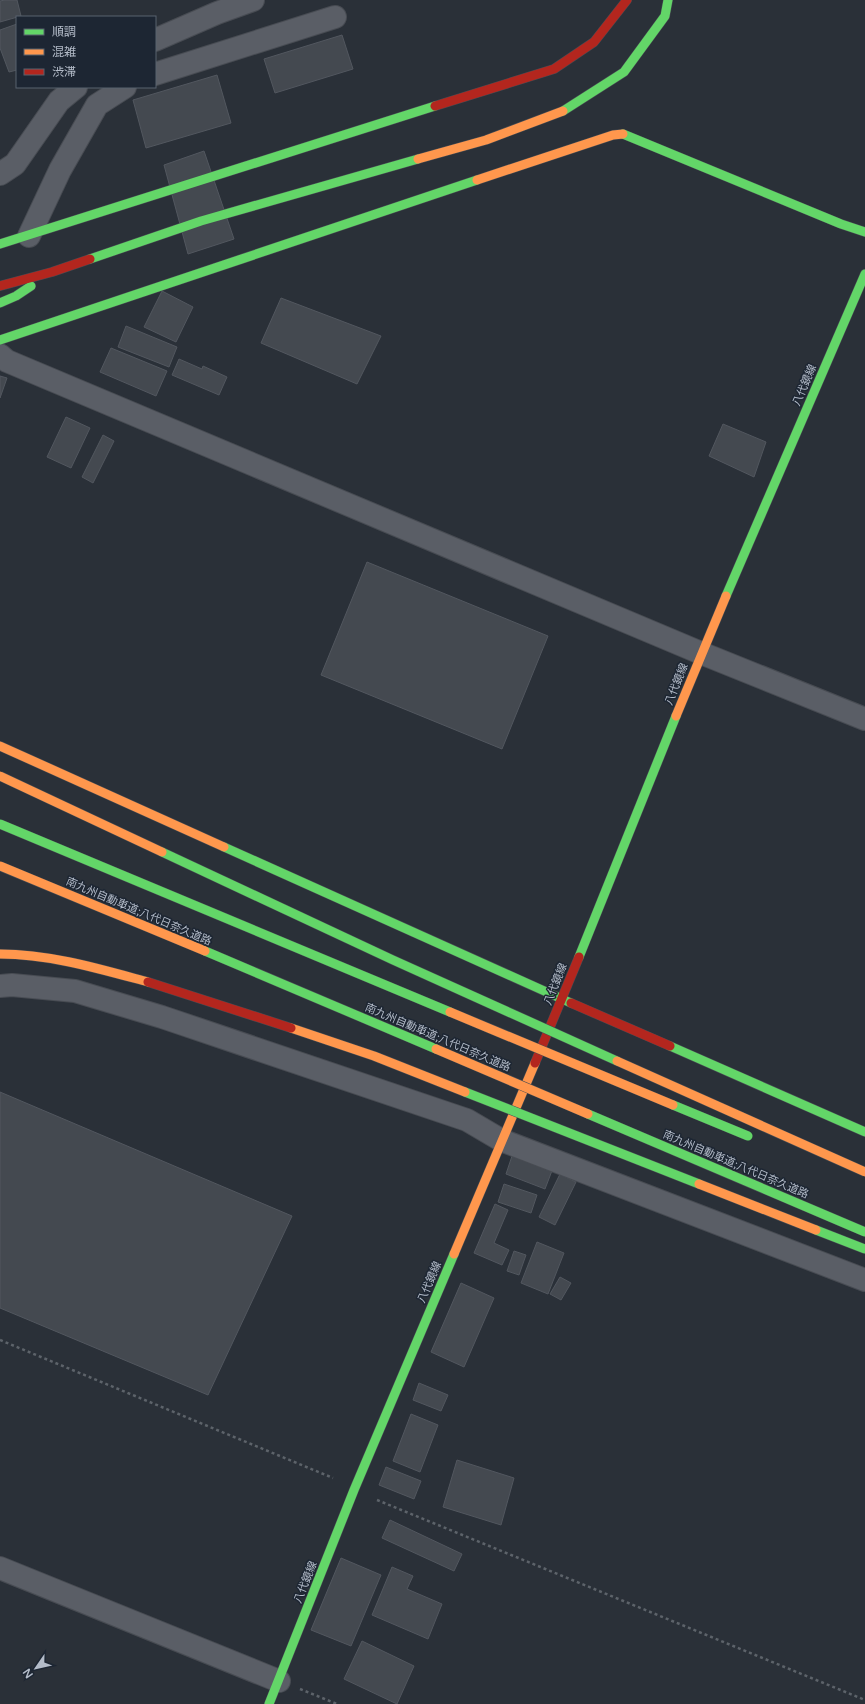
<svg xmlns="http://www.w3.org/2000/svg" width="865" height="1704" font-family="'Varela Round','Noto Sans JP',sans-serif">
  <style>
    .building { fill: #444950; stroke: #52575f }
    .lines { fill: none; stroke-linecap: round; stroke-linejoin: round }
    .street-casing { stroke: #484c53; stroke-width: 24 }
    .fast-casing { stroke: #484c53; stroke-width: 10 }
    .slow-casing { stroke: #484c53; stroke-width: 10 }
    .jam-casing { stroke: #484c53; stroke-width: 10 }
    .path { stroke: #5d636a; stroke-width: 2.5; stroke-dasharray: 3 3; stroke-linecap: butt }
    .street { stroke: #5a5e66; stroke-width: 22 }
    .fast { stroke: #63d668; stroke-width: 9 }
    .slow { stroke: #ff974d; stroke-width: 9 }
    .jam { stroke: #b3261e; stroke-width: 9 }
    .fast-bridge-casing { stroke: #474c53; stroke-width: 10; stroke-linecap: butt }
    .slow-bridge-casing { stroke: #474c53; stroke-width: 10; stroke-linecap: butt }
    .jam-bridge-casing { stroke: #474c53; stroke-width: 10; stroke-linecap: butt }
    .fast-bridge { stroke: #63d668; stroke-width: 9 }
    .slow-bridge { stroke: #ff974d; stroke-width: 9 }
    .jam-bridge { stroke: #b3261e; stroke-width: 9 }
    .labels { text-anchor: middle; stroke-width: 3; stroke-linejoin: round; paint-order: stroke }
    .street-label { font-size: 11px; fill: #b4bcc9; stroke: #1d2633 }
  </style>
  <rect width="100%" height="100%" fill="#2a3038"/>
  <path class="building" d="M 5,0 L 17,0 L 21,16 L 0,22 L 0,1 Z
    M 17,24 L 17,70 L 9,72 L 0,48 L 0,30 Z
    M 342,35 L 353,69 L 275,93 L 264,59 Z
    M 217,75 L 231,123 L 146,148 L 133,100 Z
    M 204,151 L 234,239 L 188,254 L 164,165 Z
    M 162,291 L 193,307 L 176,342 L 144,327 Z
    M 281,298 L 381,336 L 357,384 L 261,343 Z
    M 126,326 L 177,347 L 169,367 L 118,347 Z
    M 111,348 L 167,371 L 156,396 L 100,372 Z
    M 179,359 L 202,369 L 203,366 L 227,377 L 219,395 L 172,375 Z
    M 0,376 L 7,378 L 0,398 Z
    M 66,417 L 90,428 L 71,468 L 47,457 Z
    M 723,424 L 766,442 L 754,477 L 709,456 Z
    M 103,435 L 114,441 L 93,483 L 82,477 Z
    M 367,562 L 548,636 L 502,749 L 321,675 Z
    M 0,1092 L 292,1216 L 208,1395 L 0,1308 Z
    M 513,1153 L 553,1168 L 545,1189 L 506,1174 Z
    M 560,1174 L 576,1182 L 555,1225 L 539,1217 Z
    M 504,1184 L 537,1195 L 531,1213 L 498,1202 Z
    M 495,1204 L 508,1210 L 494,1243 L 509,1250 L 502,1265 L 474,1253 Z
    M 537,1242 L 564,1253 L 548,1294 L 521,1283 Z
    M 514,1251 L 526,1255 L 519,1275 L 507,1271 Z
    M 560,1277 L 571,1283 L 561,1300 L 550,1294 Z
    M 461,1283 L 494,1298 L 464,1367 L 431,1352 Z
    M 419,1383 L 448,1395 L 441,1411 L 413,1400 Z
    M 411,1414 L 438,1425 L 420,1472 L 393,1461 Z
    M 457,1460 L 514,1478 L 501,1525 L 443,1507 Z
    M 386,1467 L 421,1481 L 414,1499 L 379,1485 Z
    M 390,1520 L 462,1554 L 454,1571 L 382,1538 Z
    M 341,1558 L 381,1575 L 351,1646 L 311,1630 Z
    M 392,1567 L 413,1576 L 407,1589 L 442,1604 L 428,1639 L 372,1615 Z
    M 362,1641 L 414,1666 L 397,1704 L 344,1679 Z"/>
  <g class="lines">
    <g class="street-casing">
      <path id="street" d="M 155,40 L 217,13 L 253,0
        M 155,74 L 335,17
        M 0,174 L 15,164 L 59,101 L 76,87
        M 29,236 L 60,170 L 97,105 L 125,87
        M 0,355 L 7,361 L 701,653 L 865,719
        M 0,986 L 12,985 L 75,991 L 162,1017 L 467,1120 L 501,1140 L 865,1280
        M 0,1568 L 279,1681"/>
    </g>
    <g class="fast-casing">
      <path id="fast" d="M 563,111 L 624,72 L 665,16 L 668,0
        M 623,134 L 841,224 L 865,232
        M 0,244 L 435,106
        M 90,259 L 201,221 L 418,159
        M 0,303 L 16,296 L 31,286
        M 0,340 L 477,180
        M 726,596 L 865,274
        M 224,847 L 571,1003
        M 579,957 L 676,716
        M 670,1046 L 865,1132
        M 269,1704 L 354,1490 L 454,1254"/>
    </g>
    <g class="slow-casing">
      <path id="slow" d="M 418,159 L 486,140 L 563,111
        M 477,180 L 613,135 L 623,134
        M 676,716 L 726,596
        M 0,746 L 224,847
        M 454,1254 L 535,1063"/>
    </g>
    <g class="jam-casing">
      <path id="jam" d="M 435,106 L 554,69 L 594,42 L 627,0
        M 0,286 L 52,272 L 90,259
        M 571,1003 L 670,1046
        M 535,1063 L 579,957"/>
    </g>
    <path class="path" d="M 0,1340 L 333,1478
      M 377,1500 L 865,1700
      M 300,1689 L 337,1704"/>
    <use href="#street" class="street"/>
    <use href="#fast" class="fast"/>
    <use href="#slow" class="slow"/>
    <use href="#jam" class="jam"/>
    <g class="fast-bridge-casing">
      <path id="fast-bridge" d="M 0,824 L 450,1012
        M 162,852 L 393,960 L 617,1061
        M 205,951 L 436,1049
        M 465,1092 L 699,1184
        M 673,1105 L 748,1136
        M 588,1114 L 865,1232
        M 816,1230 L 865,1249"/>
    </g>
    <g class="slow-bridge-casing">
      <path id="slow-bridge" d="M 0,776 L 162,852
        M 0,866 L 205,951
        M 0,954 C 50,954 100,969 148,982
        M 450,1012 L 673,1105
        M 291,1028 L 374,1056 L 465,1092
        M 436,1049 L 588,1114
        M 617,1061 L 865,1172
        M 699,1184 L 816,1230"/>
    </g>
    <g class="jam-bridge-casing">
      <path id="jam-bridge" d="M 148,982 L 291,1028"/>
    </g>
    <use href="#fast-bridge" class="fast-bridge"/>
    <use href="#slow-bridge" class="slow-bridge"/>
    <use href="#jam-bridge" class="jam-bridge"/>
  </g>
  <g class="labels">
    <g class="street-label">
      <text transform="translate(804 385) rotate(-67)" y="4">八代鏡線</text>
      <text transform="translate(676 684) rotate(-68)" y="4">八代鏡線</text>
      <text transform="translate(139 911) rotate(23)" y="4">南九州自動車道;八代日奈久道路</text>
      <text transform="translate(555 984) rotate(-68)" y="4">八代鏡線</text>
      <text transform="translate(438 1037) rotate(23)" y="4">南九州自動車道;八代日奈久道路</text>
      <text transform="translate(736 1164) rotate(23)" y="4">南九州自動車道;八代日奈久道路</text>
      <text transform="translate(429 1282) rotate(-67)" y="4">八代鏡線</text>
      <text transform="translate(305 1582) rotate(-68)" y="4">八代鏡線</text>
    </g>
  </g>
  <rect x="16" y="16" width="140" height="72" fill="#1d2633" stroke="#59626f"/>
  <rect x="24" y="29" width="20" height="6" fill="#63d668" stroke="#59626f"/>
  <text x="52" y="36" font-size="12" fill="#b4bcc9">順調</text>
  <rect x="24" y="49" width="20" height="6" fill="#ff974d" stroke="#59626f"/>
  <text x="52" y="56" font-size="12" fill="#b4bcc9">混雑</text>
  <rect x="24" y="69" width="20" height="6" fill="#b3261e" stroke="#59626f"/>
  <text x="52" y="76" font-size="12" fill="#b4bcc9">渋滞</text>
  <g transform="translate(36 1668) rotate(236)" stroke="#1d2633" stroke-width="3" paint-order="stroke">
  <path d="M0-3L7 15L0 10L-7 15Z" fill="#b4bcc9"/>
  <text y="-6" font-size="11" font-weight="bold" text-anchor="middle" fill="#b4bcc9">N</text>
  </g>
</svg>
